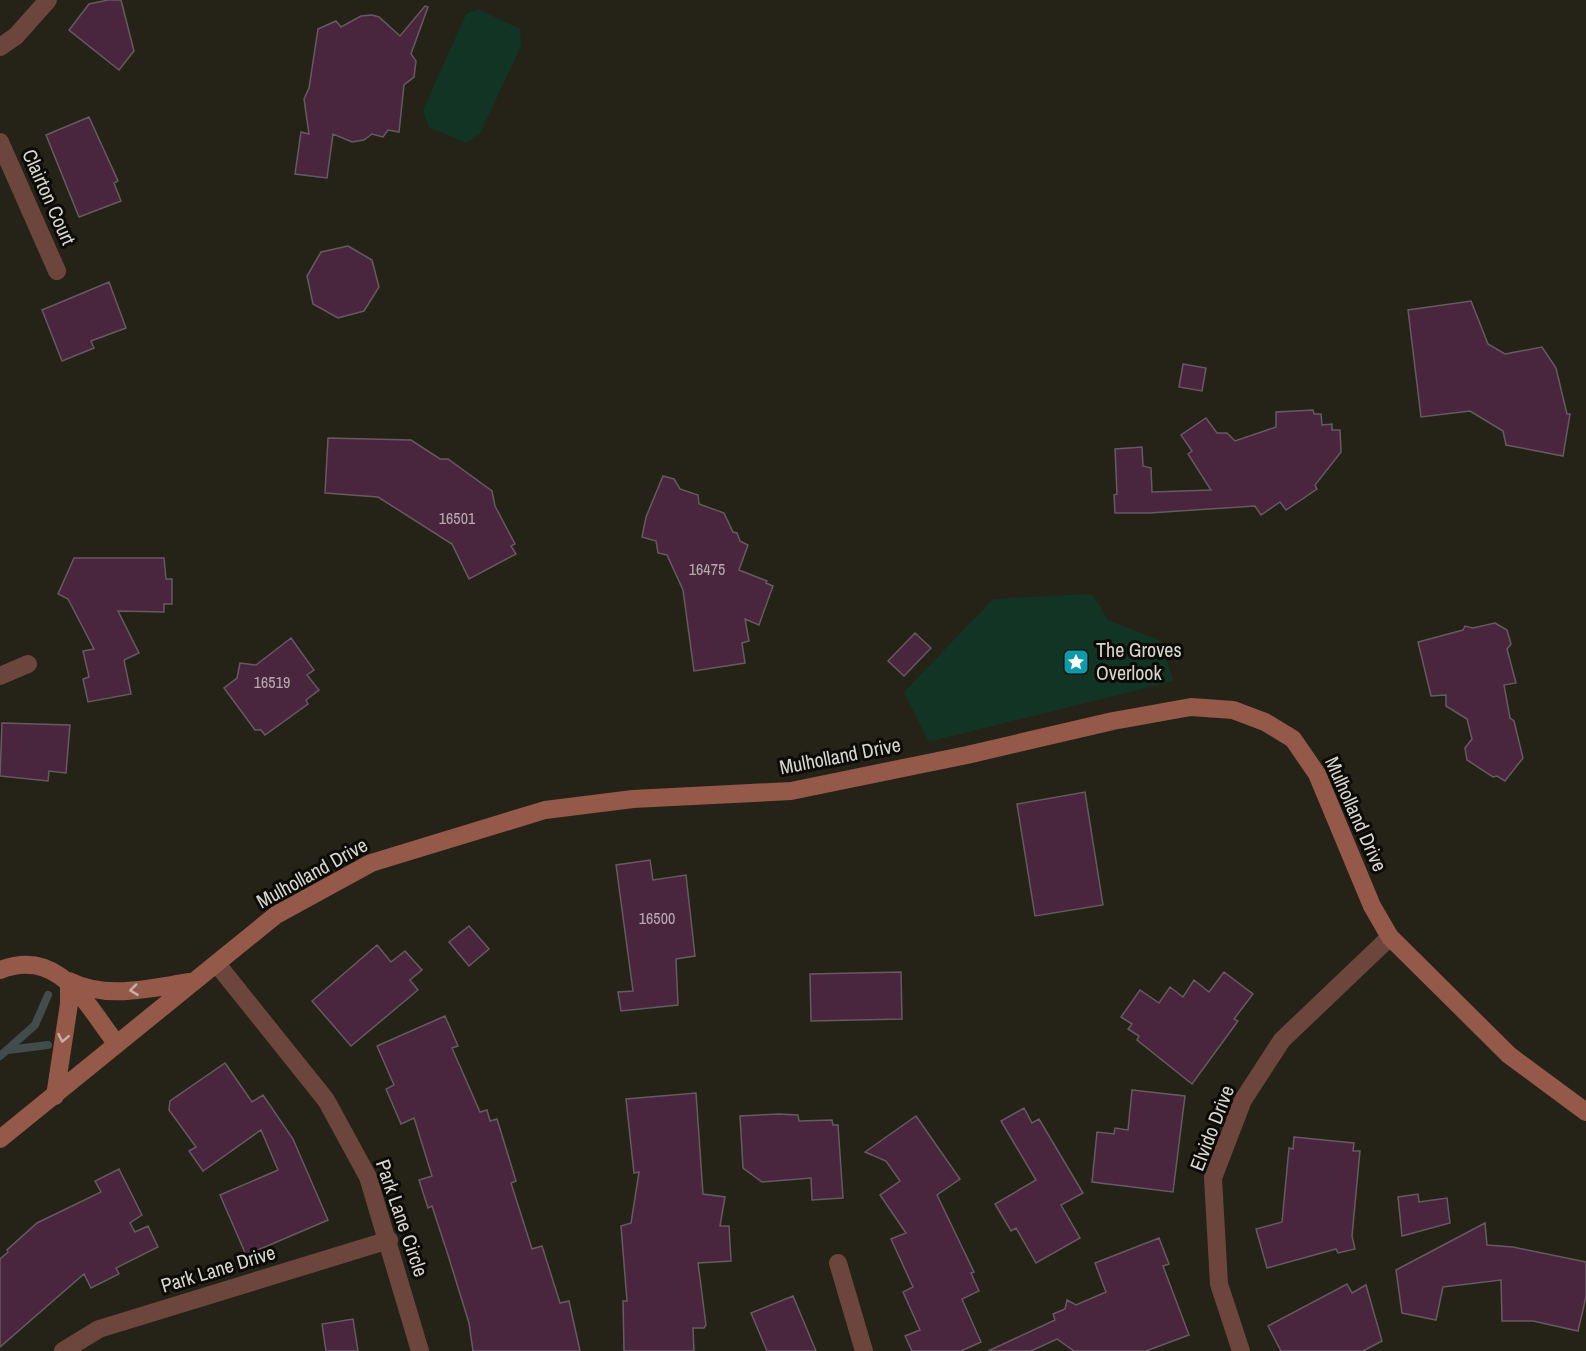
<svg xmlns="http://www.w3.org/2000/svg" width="1586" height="1351" font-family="'Archivo Narrow',sans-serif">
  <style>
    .green { fill: #123425 }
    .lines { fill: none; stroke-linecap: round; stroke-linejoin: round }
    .stream { stroke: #424c4c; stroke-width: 8 }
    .building { fill: #4a263e; stroke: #665a61; stroke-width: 1.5 }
    .minor { stroke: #6c463c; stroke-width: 18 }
    .secondary { stroke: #955949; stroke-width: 18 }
    .oneway { stroke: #c4b1a7 }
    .labels { text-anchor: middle; stroke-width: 6; stroke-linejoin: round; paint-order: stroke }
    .number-label { font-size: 16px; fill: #b4abab }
    .street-label { font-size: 20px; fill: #d8d7cf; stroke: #0d0b07 }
    .poi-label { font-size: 20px; fill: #d8d7cf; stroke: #0d0b07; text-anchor: start }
  </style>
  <rect width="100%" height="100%" fill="#252217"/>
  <path class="green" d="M 478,9 L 520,29 L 521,46 L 480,134 L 466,143 L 429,127 L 423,110 L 466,14 Z
    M 1092,594 L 1108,620 L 1159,640 L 1174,681 L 929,742 L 904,692 L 993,599 Z"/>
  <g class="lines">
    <path class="stream" d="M 8,1050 L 48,1045
      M 0,1056 L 35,1025 L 48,995"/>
  </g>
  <path class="building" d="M 108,0 L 121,0 L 134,51 L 119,70 L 69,30 L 89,4 Z
    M 425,6 L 428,7 L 411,54 L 416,61 L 414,77 L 404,85 L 399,132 L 388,130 L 383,137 L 372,134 L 364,140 L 352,142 L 333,134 L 327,178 L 295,174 L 301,132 L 309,134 L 304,99 L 309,88 L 318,29 L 336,21 L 341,27 L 361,16 L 372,15 L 379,17 L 400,36 Z
    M 89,117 L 118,181 L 114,183 L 121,201 L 79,217 L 46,135 Z
    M 348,246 L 372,260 L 379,287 L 364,311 L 338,318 L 313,304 L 307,276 L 321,252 Z
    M 109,282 L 126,328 L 91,341 L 94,348 L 62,361 L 42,310 Z
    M 1471,301 L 1488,344 L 1505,354 L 1542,347 L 1556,368 L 1567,414 L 1570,414 L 1563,456 L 1506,445 L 1503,431 L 1470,411 L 1421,417 L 1408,310 Z
    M 1183,364 L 1206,368 L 1202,391 L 1179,387 Z
    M 1313,410 L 1314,414 L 1321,414 L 1322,425 L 1332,424 L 1332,430 L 1340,430 L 1341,452 L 1315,485 L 1317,489 L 1286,510 L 1280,502 L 1261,515 L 1255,506 L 1149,513 L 1115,513 L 1114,495 L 1117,494 L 1115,449 L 1142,447 L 1143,466 L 1151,468 L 1152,492 L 1211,490 L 1188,454 L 1192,451 L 1181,435 L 1206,418 L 1217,433 L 1227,433 L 1235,441 L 1276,427 L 1276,412 Z
    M 328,438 L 411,440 L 440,459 L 448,459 L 492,491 L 495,506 L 515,544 L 511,546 L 516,554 L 469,579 L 452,544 L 378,497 L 325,493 Z
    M 663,476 L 674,479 L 680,489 L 698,495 L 699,504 L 724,513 L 733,532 L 737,533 L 740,541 L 748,545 L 739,570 L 767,581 L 766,583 L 773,586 L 759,625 L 745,619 L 749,641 L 742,643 L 745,663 L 694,671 L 683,590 L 667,555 L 658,553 L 656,541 L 642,537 L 646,517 Z
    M 74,558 L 164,558 L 166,579 L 172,579 L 172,604 L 164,604 L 164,612 L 118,611 L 139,653 L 124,660 L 131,694 L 88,702 L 83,679 L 89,677 L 83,651 L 94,649 L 68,599 L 58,594 Z
    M 1495,623 L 1507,630 L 1511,644 L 1507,649 L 1516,683 L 1504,685 L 1510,718 L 1514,721 L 1523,758 L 1505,781 L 1497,776 L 1493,777 L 1467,760 L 1465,748 L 1472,739 L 1467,719 L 1446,706 L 1446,695 L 1431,696 L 1418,642 L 1463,630 L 1465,626 L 1473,628 Z
    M 915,633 L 931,648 L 904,676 L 888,661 Z
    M 291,638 L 314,670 L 307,675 L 319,690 L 306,700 L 308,704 L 265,735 L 261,730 L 255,730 L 224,688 L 237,678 L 240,663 L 256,665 Z
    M 2,723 L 70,725 L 66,773 L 49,771 L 48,781 L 0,776 Z
    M 1085,792 L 1103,905 L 1035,916 L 1017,804 Z
    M 650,860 L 653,880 L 686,875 L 695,956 L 676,959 L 678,1005 L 621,1011 L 618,992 L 633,991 L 616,865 Z
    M 469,926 L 489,949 L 469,966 L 449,942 Z
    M 377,945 L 391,962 L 405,951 L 422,970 L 410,980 L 418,990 L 351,1046 L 312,1001 Z
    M 901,972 L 902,1019 L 811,1021 L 810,974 Z
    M 1224,972 L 1253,994 L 1234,1019 L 1238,1021 L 1192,1084 L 1137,1040 L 1139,1036 L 1128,1029 L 1132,1024 L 1121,1017 L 1140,990 L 1159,1003 L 1170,987 L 1183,997 L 1194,980 L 1209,992 Z
    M 445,1016 L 458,1046 L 452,1048 L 480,1112 L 487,1110 L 490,1121 L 497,1119 L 516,1181 L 511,1183 L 532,1249 L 542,1246 L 560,1303 L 569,1301 L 580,1351 L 473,1351 L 469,1323 L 448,1255 L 432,1206 L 428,1208 L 419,1180 L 432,1176 L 414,1118 L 401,1124 L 386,1089 L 394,1085 L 377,1046 Z
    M 225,1063 L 252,1102 L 263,1095 L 293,1139 L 328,1220 L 246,1255 L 220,1195 L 278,1170 L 261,1130 L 203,1171 L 189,1151 L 196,1147 L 169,1110 L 170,1101 Z
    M 1132,1090 L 1185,1096 L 1173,1192 L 1092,1182 L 1097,1132 L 1114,1134 L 1115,1128 L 1128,1130 Z
    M 696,1093 L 703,1194 L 725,1197 L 720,1226 L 729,1226 L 731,1261 L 698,1263 L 706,1325 L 704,1328 L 693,1328 L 694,1351 L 624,1351 L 623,1301 L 627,1301 L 621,1226 L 631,1223 L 639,1172 L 634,1173 L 626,1099 Z
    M 1024,1108 L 1032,1123 L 1039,1119 L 1083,1193 L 1061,1205 L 1080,1238 L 1036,1263 L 1016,1228 L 1011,1231 L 995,1204 L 1036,1180 L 1001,1121 Z
    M 779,1114 L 798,1115 L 799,1121 L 832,1120 L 833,1125 L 838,1125 L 843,1198 L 812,1200 L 811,1178 L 762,1182 L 743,1168 L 740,1116 Z
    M 916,1116 L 960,1179 L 937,1195 L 974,1272 L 971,1273 L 979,1291 L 962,1299 L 981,1342 L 961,1351 L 912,1351 L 905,1336 L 920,1330 L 903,1292 L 913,1287 L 891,1239 L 906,1233 L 880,1195 L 900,1181 L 886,1161 L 865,1152 Z
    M 1294,1137 L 1354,1143 L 1353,1151 L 1360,1151 L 1352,1236 L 1355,1249 L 1338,1253 L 1336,1249 L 1267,1268 L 1256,1229 L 1282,1222 L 1289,1148 L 1293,1149 Z
    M 119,1169 L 142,1215 L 130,1223 L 135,1232 L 148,1226 L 158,1247 L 116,1268 L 119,1274 L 91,1288 L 84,1274 L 0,1347 L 0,1259 L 8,1252 L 7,1250 L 37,1223 L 101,1192 L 95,1181 Z
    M 1418,1194 L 1419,1202 L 1447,1198 L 1450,1223 L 1402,1236 L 1398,1197 Z
    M 1485,1223 L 1487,1245 L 1513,1247 L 1586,1262 L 1586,1297 L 1578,1331 L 1533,1321 L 1502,1321 L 1501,1280 L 1443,1287 L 1436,1320 L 1402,1313 L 1396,1270 Z
    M 1159,1238 L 1169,1264 L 1163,1266 L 1189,1335 L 1146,1351 L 1074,1351 L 1057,1339 L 1031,1351 L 988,1351 L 1055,1320 L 1053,1314 L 1065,1309 L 1067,1300 L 1076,1305 L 1106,1292 L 1095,1263 Z
    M 1347,1284 L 1352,1293 L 1366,1285 L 1382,1341 L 1363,1351 L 1281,1351 L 1268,1326 Z
    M 793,1296 L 816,1351 L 767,1351 L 751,1313 Z
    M 353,1319 L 358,1351 L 326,1351 L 322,1324 Z"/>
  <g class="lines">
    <path class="minor" d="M 0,47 L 16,36 L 48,0
      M 0,142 L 57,271
      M 0,676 L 28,664
      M 217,964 L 326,1100 L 368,1177 L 420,1351
      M 838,1263 L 864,1351
      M 63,1351 L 99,1329 L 389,1240
      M 1241,1351 L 1219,1284 L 1213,1178 L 1243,1100 L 1282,1040 L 1390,937"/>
    <path class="secondary" d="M 0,970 C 59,947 86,1004 116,1043
      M 55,1096 L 69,1004 L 69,981 C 107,1000 150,988 190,982
      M 0,1139 L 276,915 L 371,863 L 545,810 L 633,799 L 791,791 L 967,755 L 1113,721 L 1191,707 L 1233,710 L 1265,722 L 1293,739 L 1317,774 L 1372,906 L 1390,937 L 1509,1055 L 1586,1112"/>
  </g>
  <defs><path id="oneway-chevron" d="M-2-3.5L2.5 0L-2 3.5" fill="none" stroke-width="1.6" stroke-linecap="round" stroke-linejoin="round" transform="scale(1.5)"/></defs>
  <g class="oneway">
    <use href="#oneway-chevron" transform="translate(134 990) rotate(173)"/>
    <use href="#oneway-chevron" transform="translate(63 1038) rotate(101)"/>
  </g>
  <defs>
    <g id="sight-square" transform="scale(1.35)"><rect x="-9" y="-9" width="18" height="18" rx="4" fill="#0f9aa8" stroke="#0d0b07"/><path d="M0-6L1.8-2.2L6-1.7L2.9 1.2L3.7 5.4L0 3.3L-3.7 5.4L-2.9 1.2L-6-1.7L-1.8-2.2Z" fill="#fff"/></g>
  </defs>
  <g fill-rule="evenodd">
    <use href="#sight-square" x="1076" y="662"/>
  </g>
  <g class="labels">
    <g class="number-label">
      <text x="457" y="524">16501</text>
      <text x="707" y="575">16475</text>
      <text x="272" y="688">16519</text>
      <text x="657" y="924">16500</text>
    </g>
    <g class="street-label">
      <text transform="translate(49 197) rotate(66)" y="7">Clairton Court</text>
      <text transform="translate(840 756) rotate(-11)" y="7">Mulholland Drive</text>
      <text transform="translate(1356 814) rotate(66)" y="7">Mulholland Drive</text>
      <text transform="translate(312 873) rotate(-29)" y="7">Mulholland Drive</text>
      <text transform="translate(1212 1128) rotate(-69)" y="7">Elvido Drive</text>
      <text transform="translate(402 1218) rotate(71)" y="7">Park Lane Circle</text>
      <text transform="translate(218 1269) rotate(-17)" y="7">Park Lane Drive</text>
    </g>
    <g class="poi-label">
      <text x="1096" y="657">The Groves<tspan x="1096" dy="23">Overlook</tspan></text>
    </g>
  </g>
</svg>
